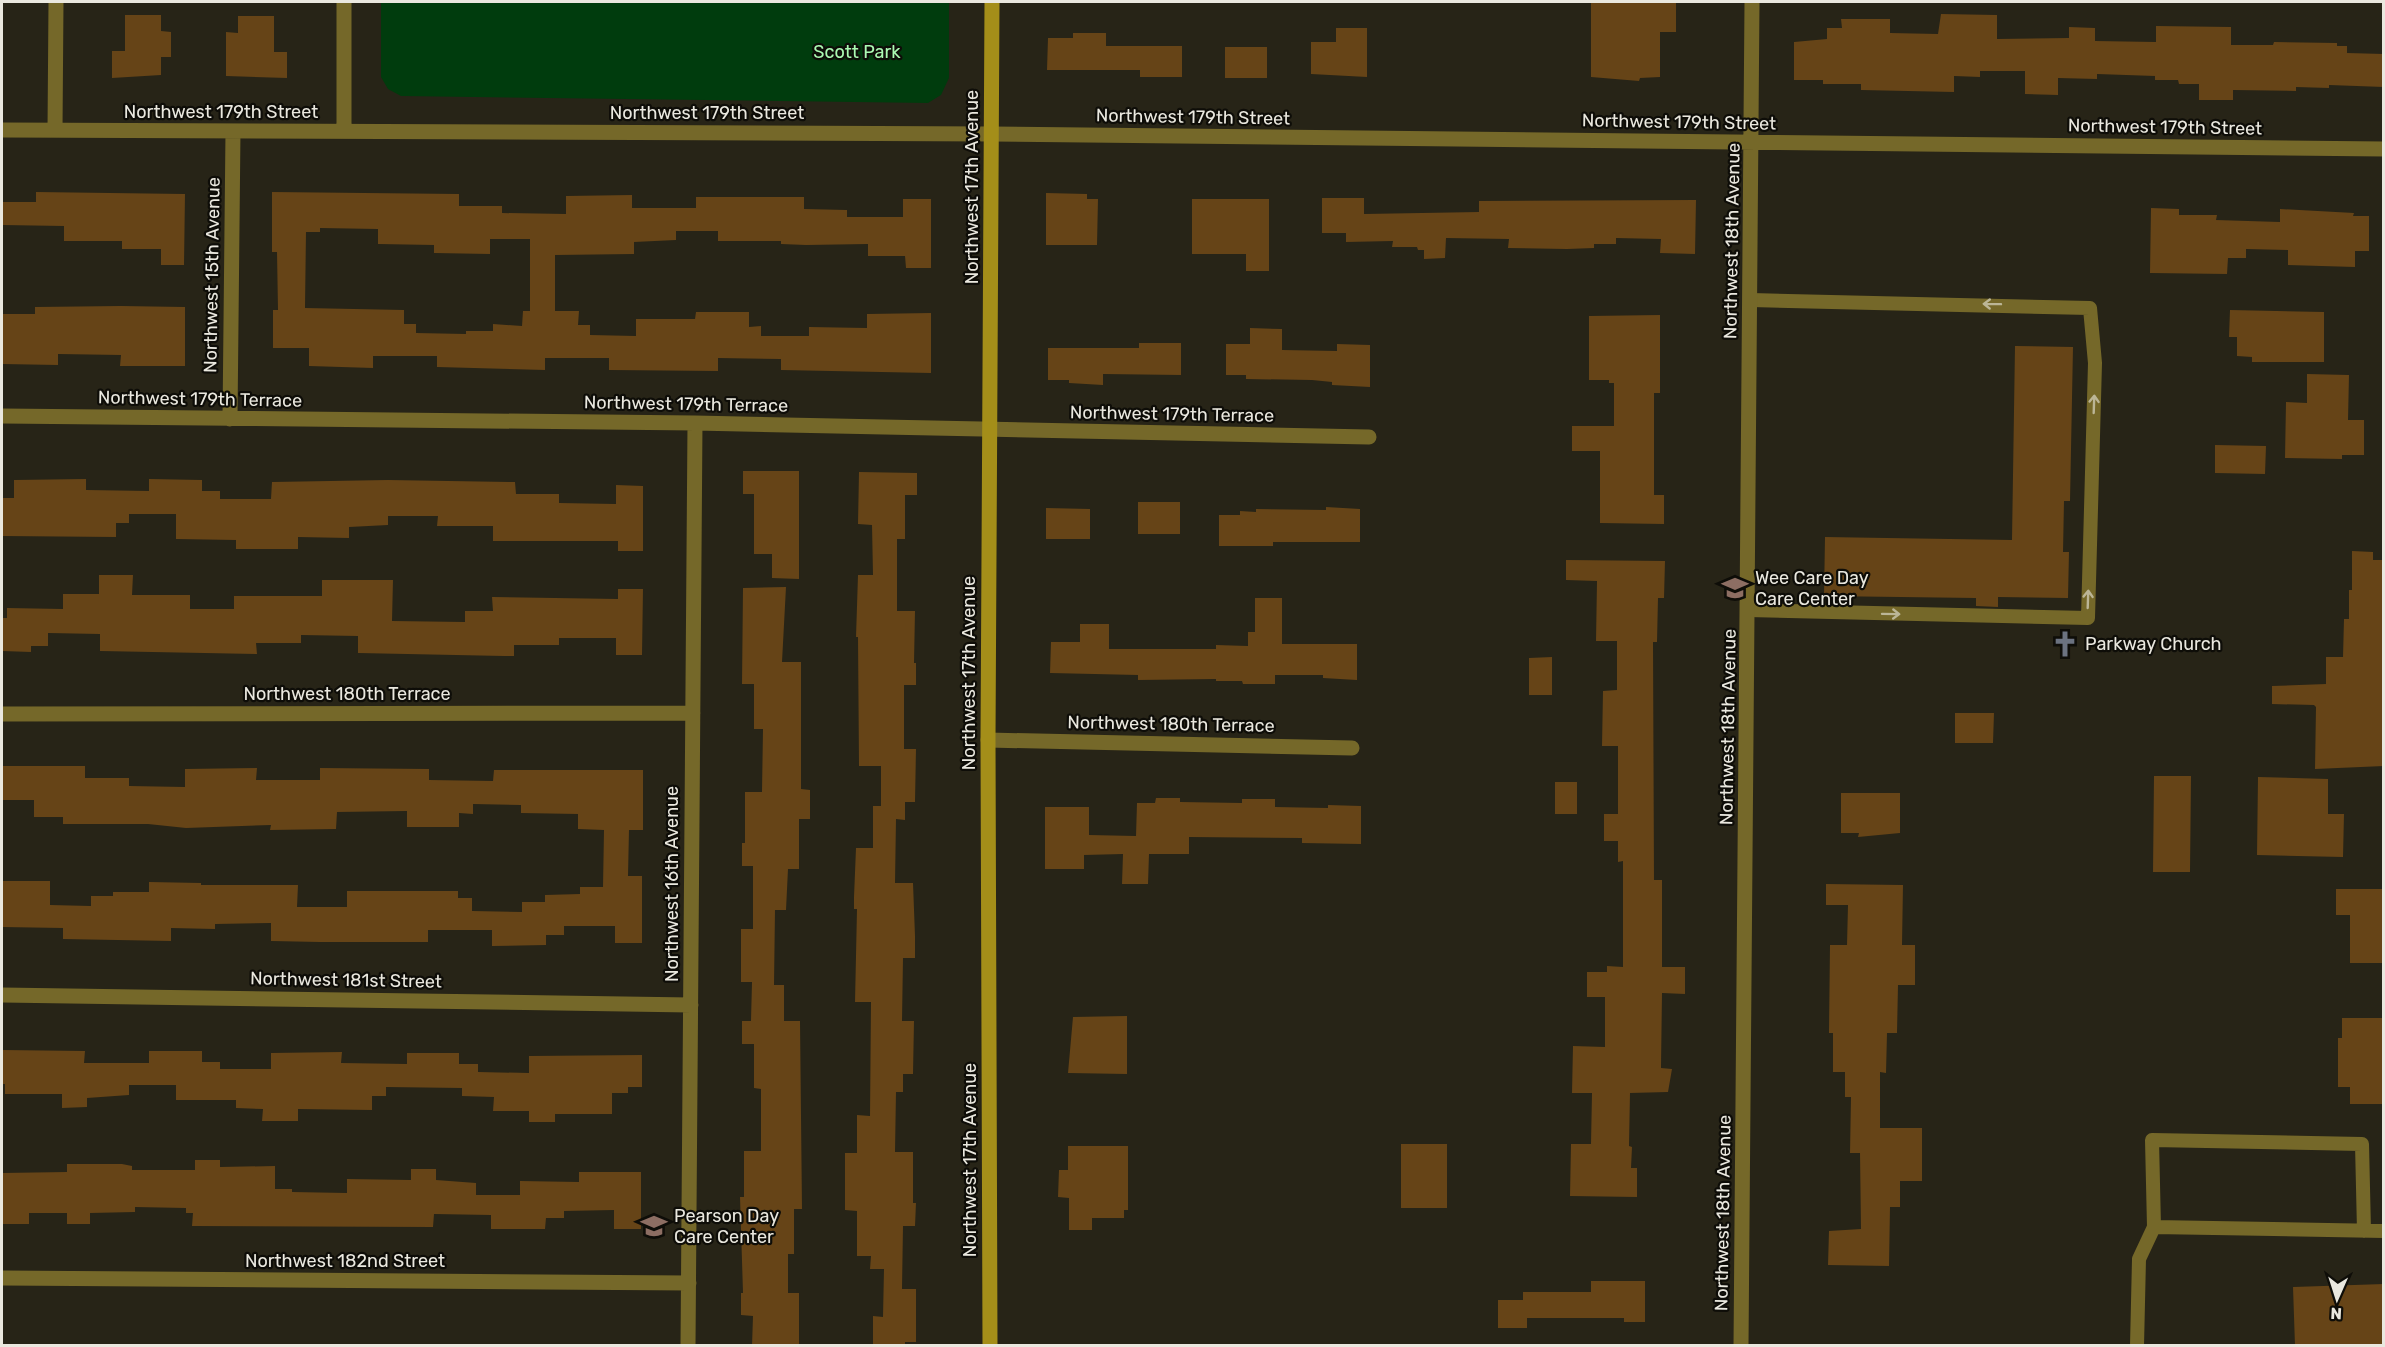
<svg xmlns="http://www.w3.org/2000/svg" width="2385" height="1347" font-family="Rubik,sans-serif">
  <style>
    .green { fill: #003c0d }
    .building { fill: #664417; fill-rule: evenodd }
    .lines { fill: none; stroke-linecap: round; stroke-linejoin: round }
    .lane { stroke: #756829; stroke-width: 14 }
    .street { stroke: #756829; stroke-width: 15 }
    .secondary { stroke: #a48e19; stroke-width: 15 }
    .oneway { stroke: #bbb596 }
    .labels { text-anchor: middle; stroke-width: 4.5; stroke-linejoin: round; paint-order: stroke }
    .park-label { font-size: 18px; fill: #abfab2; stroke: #0e0d08 }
    .street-label { font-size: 18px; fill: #eae8df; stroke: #0e0d08 }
    .poi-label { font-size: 18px; fill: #eae8df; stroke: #0e0d08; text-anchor: start }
  </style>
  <rect width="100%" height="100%" fill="#272417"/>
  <path class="green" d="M 381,2 L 949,2 L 949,78 L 941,95 L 928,103 L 401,96 L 388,89 L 381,77 Z"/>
  <path class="building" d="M 1591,2 L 1676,2 L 1676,32 L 1660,32 L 1660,77 L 1640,78 L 1639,81 L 1591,77 Z
    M 1941,14 L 1997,15 L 1997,39 L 2069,38 L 2069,27 L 2095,28 L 2095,41 L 2156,42 L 2156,26 L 2231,27 L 2231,45 L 2273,45 L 2274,42 L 2337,43 L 2337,46 L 2347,46 L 2347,53 L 2384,54 L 2384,87 L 2329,85 L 2329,88 L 2296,87 L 2296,91 L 2233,90 L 2233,100 L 2199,100 L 2199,84 L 2179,84 L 2178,80 L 2155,80 L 2155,76 L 2097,74 L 2097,79 L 2058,78 L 2058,95 L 2025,94 L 2025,71 L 1980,71 L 1980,77 L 1954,76 L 1954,92 L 1861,90 L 1861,84 L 1823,84 L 1823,80 L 1794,80 L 1794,42 L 1827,39 L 1827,28 L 1842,28 L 1841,19 L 1890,19 L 1890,33 L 1938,34 Z
    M 125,15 L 161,15 L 161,31 L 171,32 L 171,57 L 161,57 L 161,75 L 112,78 L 112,51 L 125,51 Z
    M 238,16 L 274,16 L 274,52 L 287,52 L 287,78 L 226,76 L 226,32 L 238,33 Z
    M 1336,28 L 1367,28 L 1367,77 L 1311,74 L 1311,42 L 1336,42 Z
    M 1073,33 L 1106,33 L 1106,46 L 1182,46 L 1182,77 L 1140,77 L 1140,70 L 1047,70 L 1048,38 L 1073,38 Z
    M 1225,47 L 1267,47 L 1267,78 L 1225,78 Z
    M 36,192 L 185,194 L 184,265 L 161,265 L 161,249 L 122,249 L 122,241 L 64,241 L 64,226 L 2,225 L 2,202 L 36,202 Z
    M 272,192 L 459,194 L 459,206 L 502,206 L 502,213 L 566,214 L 566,196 L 632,195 L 632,208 L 696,208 L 696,197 L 804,197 L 804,209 L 847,210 L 847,217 L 903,217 L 903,199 L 931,199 L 931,268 L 906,268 L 905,256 L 868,256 L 868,244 L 806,245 L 781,244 L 781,241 L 718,241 L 718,231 L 676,231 L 676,240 L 634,242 L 634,254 L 555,255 L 555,311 L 579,311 L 578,325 L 590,325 L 590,335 L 636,336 L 636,319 L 695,319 L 696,312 L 749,312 L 749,327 L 761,326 L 761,336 L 809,336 L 809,327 L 867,328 L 867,314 L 931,313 L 931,373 L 781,370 L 781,359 L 718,358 L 718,371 L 609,370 L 609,358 L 545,358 L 545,370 L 437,367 L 437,356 L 373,356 L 373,368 L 309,366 L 309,348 L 273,348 L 273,310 L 278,310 L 277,252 L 272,252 ZM 320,228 L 378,229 L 378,244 L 434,245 L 434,253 L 490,254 L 490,239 L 530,239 L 530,311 L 523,311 L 522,326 L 493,324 L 493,331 L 466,331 L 466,334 L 416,333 L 416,324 L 404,324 L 404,310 L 305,308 L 306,232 L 320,232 Z
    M 1046,193 L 1087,194 L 1087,199 L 1098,199 L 1097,245 L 1046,245 Z
    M 1322,198 L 1364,198 L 1364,214 L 1479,212 L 1479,201 L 1696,200 L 1695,254 L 1660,253 L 1661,239 L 1616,238 L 1616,244 L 1594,244 L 1594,248 L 1567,249 L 1508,248 L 1509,239 L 1446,238 L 1445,258 L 1424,259 L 1424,250 L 1418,250 L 1417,247 L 1392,247 L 1393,241 L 1346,242 L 1346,233 L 1322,233 Z
    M 1192,199 L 1269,199 L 1269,271 L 1246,271 L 1246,254 L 1192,254 Z
    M 2151,208 L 2179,209 L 2179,215 L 2217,215 L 2216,220 L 2280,222 L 2280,209 L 2354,213 L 2353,216 L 2369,216 L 2369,251 L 2355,251 L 2355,267 L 2288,265 L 2288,250 L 2246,249 L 2246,258 L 2228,258 L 2227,274 L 2150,273 Z
    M 121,306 L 185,307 L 185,366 L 120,366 L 121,355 L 58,354 L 58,365 L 2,364 L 2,314 L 35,314 L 35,307 Z
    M 2230,310 L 2324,312 L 2324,362 L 2252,362 L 2252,357 L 2237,356 L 2237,337 L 2229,337 Z
    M 1660,315 L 1660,393 L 1654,393 L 1654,495 L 1664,495 L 1664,524 L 1600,523 L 1600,451 L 1572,451 L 1572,426 L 1614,426 L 1614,383 L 1609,383 L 1609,380 L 1589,380 L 1589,316 Z
    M 1250,328 L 1282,329 L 1282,350 L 1337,351 L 1337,344 L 1370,345 L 1370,387 L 1332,385 L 1332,382 L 1312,380 L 1246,379 L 1246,375 L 1226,375 L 1226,344 L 1250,344 Z
    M 1139,343 L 1181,343 L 1181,375 L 1103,374 L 1103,385 L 1069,383 L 1069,380 L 1048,380 L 1048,348 L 1139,348 Z
    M 2015,346 L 2073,347 L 2070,501 L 2064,501 L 2063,552 L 2069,552 L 2068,598 L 1998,597 L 1998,607 L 1976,606 L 1976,598 L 1824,596 L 1825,537 L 2012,540 Z
    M 2307,374 L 2349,375 L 2348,420 L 2364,420 L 2364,455 L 2342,455 L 2342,459 L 2285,458 L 2286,402 L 2307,403 Z
    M 2215,445 L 2266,446 L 2265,474 L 2215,473 Z
    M 743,471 L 799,471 L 799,579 L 772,578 L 772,554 L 754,554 L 754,494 L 743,494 Z
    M 859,472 L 917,473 L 917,495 L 905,495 L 905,539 L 897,539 L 897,611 L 915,611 L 914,663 L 916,663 L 916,685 L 904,685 L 904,749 L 916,749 L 915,802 L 905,802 L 905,820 L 896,819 L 895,883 L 913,883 L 915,936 L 915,958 L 903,958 L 902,1021 L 914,1021 L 913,1074 L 903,1074 L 903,1092 L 896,1092 L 895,1152 L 913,1152 L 913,1203 L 916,1203 L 915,1226 L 903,1226 L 902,1289 L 916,1289 L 916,1342 L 905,1342 L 905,1346 L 873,1346 L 873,1316 L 883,1317 L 884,1269 L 870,1269 L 871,1256 L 857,1256 L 857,1211 L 845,1210 L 845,1153 L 857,1153 L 857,1115 L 870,1116 L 871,1002 L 855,1002 L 857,909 L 854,909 L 854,897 L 856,848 L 873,848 L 873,806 L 881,806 L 881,766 L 859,766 L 858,637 L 856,637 L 858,575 L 873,575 L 872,525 L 858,524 Z
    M 86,479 L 86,490 L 149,491 L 149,479 L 202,480 L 202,491 L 220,491 L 220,499 L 271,499 L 272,482 L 388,480 L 515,482 L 516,494 L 559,494 L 559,503 L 616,504 L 616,485 L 643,486 L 643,551 L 618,551 L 618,541 L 493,541 L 493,526 L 437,526 L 438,516 L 388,516 L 388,525 L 349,527 L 349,538 L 298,537 L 298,549 L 236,549 L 236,540 L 176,539 L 176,514 L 129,514 L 129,523 L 116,523 L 116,537 L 2,536 L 2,498 L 14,498 L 14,480 Z
    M 1138,502 L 1180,502 L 1180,534 L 1138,534 Z
    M 1326,507 L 1360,509 L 1360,542 L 1273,542 L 1273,546 L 1219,546 L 1219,515 L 1240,515 L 1240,511 L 1256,512 L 1256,509 L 1326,510 Z
    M 1046,508 L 1090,509 L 1090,539 L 1046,539 Z
    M 2352,551 L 2373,552 L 2373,560 L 2384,560 L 2384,766 L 2315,769 L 2316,707 L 2314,705 L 2272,704 L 2272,686 L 2326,684 L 2326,657 L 2343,657 L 2344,619 L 2349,619 L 2349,590 L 2352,590 Z
    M 1566,560 L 1665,561 L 1664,598 L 1658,598 L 1657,642 L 1653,642 L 1654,880 L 1662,880 L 1662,967 L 1685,967 L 1685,994 L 1662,993 L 1661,1068 L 1672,1069 L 1668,1092 L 1630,1093 L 1629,1146 L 1632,1147 L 1631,1168 L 1637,1168 L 1637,1197 L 1570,1196 L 1571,1144 L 1591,1144 L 1592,1093 L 1572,1093 L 1573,1046 L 1605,1047 L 1605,997 L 1587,997 L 1587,972 L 1607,972 L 1607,966 L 1623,967 L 1623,861 L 1618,862 L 1618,841 L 1604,841 L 1604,814 L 1618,814 L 1618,746 L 1602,746 L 1603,691 L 1617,690 L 1617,641 L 1596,641 L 1597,581 L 1566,580 Z
    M 99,575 L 133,575 L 132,595 L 190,595 L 190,609 L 234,609 L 234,596 L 322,596 L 322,580 L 393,580 L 392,621 L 465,622 L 465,611 L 493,611 L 492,597 L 618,599 L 618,589 L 643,589 L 642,655 L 616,655 L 616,638 L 559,638 L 559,645 L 514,645 L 514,656 L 504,656 L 358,653 L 358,636 L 301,635 L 301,643 L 256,643 L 257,654 L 100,651 L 100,634 L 48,633 L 48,646 L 31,646 L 31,652 L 2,651 L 2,618 L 7,618 L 7,608 L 63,609 L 63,594 L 99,594 Z
    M 786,587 L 782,662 L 801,662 L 801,789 L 810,790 L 810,819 L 799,819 L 799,869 L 788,869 L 786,910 L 775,910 L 774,985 L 784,985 L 784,1021 L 800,1021 L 802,1209 L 794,1209 L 794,1254 L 788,1254 L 788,1293 L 799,1293 L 799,1346 L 752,1346 L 753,1316 L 741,1315 L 741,1293 L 743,1293 L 740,1197 L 744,1197 L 744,1151 L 761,1151 L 761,1089 L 754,1088 L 754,1044 L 742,1044 L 742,1021 L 751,1021 L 752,982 L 741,982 L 741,929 L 753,929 L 753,866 L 742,866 L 742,843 L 745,843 L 745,792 L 762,792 L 763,729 L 754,729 L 754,684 L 742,684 L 743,588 Z
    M 1255,598 L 1282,598 L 1282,644 L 1357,644 L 1357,680 L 1323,678 L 1323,675 L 1275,675 L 1275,684 L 1243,684 L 1242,681 L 1216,681 L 1216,679 L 1138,680 L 1138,675 L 1050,673 L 1051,642 L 1080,642 L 1080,624 L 1109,624 L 1109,649 L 1216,649 L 1216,645 L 1248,646 L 1248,632 L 1255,632 Z
    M 1552,657 L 1552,695 L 1529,695 L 1529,658 Z
    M 1955,713 L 1994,713 L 1993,743 L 1955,743 Z
    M 2,766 L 85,766 L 85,778 L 129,778 L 129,786 L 185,787 L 185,769 L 257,768 L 256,780 L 320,780 L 320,768 L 429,769 L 429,780 L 493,781 L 494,770 L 643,770 L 643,830 L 629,830 L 628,876 L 642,876 L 642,943 L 615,943 L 615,926 L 564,926 L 564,935 L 546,935 L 546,945 L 492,946 L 492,930 L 428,930 L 428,942 L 320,942 L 271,941 L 271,923 L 215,924 L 215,929 L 171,928 L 171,941 L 63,939 L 63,928 L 2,927 L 2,881 L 50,881 L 50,905 L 91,906 L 91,896 L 113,896 L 113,892 L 149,892 L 149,882 L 201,883 L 201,885 L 298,885 L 297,907 L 347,907 L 347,891 L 458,891 L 458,898 L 472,898 L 472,911 L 522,912 L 522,902 L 545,902 L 545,895 L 580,894 L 580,887 L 603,887 L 604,830 L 578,829 L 578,814 L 521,813 L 521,805 L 473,804 L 473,814 L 459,813 L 459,827 L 407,827 L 407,811 L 337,812 L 336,829 L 270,830 L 271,825 L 186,828 L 148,824 L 63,824 L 63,817 L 34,817 L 34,800 L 2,800 Z
    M 2154,776 L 2191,776 L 2190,872 L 2153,872 Z
    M 2258,777 L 2328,779 L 2328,814 L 2344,814 L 2343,857 L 2257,855 Z
    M 1555,782 L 1577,782 L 1577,814 L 1555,814 Z
    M 1841,793 L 1900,793 L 1900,833 L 1858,837 L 1859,833 L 1841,833 Z
    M 1156,798 L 1180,798 L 1180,802 L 1242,803 L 1242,799 L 1275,799 L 1275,807 L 1328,808 L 1328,805 L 1361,806 L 1361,844 L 1302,843 L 1302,838 L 1189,837 L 1189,854 L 1149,854 L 1148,884 L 1122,884 L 1123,854 L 1084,855 L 1084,869 L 1045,869 L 1045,807 L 1089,807 L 1089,835 L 1136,836 L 1137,803 L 1155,803 Z
    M 1826,884 L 1903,885 L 1902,945 L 1915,945 L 1915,985 L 1898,985 L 1897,1033 L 1887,1033 L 1886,1073 L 1880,1072 L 1880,1128 L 1922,1128 L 1922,1181 L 1900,1181 L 1900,1207 L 1890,1207 L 1889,1266 L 1828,1265 L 1829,1231 L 1861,1229 L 1860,1153 L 1850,1153 L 1851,1097 L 1845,1097 L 1845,1072 L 1833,1072 L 1833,1033 L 1829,1033 L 1830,945 L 1847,945 L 1848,905 L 1826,905 Z
    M 2336,889 L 2384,889 L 2384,963 L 2350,963 L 2350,915 L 2336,915 Z
    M 1127,1016 L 1127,1074 L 1068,1073 L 1073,1017 Z
    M 2342,1018 L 2384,1018 L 2384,1104 L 2350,1104 L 2350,1087 L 2338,1087 L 2338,1038 L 2342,1038 Z
    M 2,1050 L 85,1051 L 84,1063 L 149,1063 L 149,1051 L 202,1051 L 202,1062 L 220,1062 L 220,1069 L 271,1069 L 271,1053 L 342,1052 L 341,1063 L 407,1064 L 407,1053 L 459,1053 L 459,1064 L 478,1064 L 478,1072 L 529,1073 L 529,1056 L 642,1055 L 642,1087 L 628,1087 L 628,1093 L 612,1093 L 612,1114 L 555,1114 L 555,1122 L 529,1122 L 529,1111 L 493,1111 L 494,1097 L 462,1096 L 462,1088 L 386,1087 L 386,1096 L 372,1096 L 372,1110 L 298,1109 L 298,1121 L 262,1121 L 263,1109 L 236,1108 L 236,1100 L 176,1100 L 176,1085 L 129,1085 L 129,1095 L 87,1098 L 87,1107 L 62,1108 L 62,1094 L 5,1094 L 5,1084 L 2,1084 Z
    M 1401,1144 L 1447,1144 L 1447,1208 L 1401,1208 Z
    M 1068,1146 L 1128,1146 L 1128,1210 L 1124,1210 L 1124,1218 L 1092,1218 L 1092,1230 L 1069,1230 L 1069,1198 L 1058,1197 L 1059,1170 L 1068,1170 Z
    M 195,1160 L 220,1160 L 220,1167 L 275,1166 L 275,1189 L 292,1189 L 292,1192 L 347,1193 L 347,1179 L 411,1180 L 411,1169 L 436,1169 L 436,1180 L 476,1183 L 476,1195 L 520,1195 L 520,1181 L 579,1182 L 579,1172 L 641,1172 L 641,1229 L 614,1229 L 614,1210 L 564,1211 L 564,1218 L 546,1218 L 545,1229 L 491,1229 L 491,1215 L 434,1214 L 433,1227 L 192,1226 L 193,1213 L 186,1213 L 186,1208 L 135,1207 L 135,1212 L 90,1213 L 90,1224 L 67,1224 L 67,1213 L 29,1213 L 29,1224 L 2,1224 L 2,1173 L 67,1172 L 67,1164 L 122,1164 L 132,1166 L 132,1170 L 195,1170 Z
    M 1591,1281 L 1645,1281 L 1645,1322 L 1624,1322 L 1624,1318 L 1527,1318 L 1527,1328 L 1498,1328 L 1498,1300 L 1523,1300 L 1523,1292 L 1591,1292 Z
    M 2384,1284 L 2384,1346 L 2295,1346 L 2293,1287 Z"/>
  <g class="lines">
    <path class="lane" d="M 1748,610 L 2088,618 L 2095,363 L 2090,308 L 1751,300
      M 2154,1227 L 2384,1231
      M 2137,1346 L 2139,1259 L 2154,1227 L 2152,1140 L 2362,1144 L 2364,1231"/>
    <path class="street" d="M 344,2 L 344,131
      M 2,130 L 992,134 L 2384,149
      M 55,130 L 56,2
      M 2,416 L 695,423 L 1369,437
      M 230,419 L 233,131
      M 2,714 L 693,713
      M 988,740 L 1352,748
      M 2,995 L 691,1005
      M 2,1278 L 689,1283
      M 688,1346 L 695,423
      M 1741,1346 L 1752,2"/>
    <path class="secondary" d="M 990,1346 L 988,740 L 992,2"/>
  </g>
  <defs><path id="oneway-shaft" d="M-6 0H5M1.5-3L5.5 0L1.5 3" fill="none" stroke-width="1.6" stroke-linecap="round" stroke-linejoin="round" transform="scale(1.5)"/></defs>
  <g class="oneway">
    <use href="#oneway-shaft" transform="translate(1992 304) rotate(-179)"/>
    <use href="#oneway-shaft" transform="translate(2094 404) rotate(-88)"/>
    <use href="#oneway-shaft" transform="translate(2088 599) rotate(-88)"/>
    <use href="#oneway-shaft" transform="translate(1891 614) rotate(1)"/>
  </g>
  <defs>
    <g id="school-bare" transform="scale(2.07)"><path d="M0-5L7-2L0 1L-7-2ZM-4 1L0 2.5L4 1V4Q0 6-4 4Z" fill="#8d6e63" stroke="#0e0d08" stroke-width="2.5" paint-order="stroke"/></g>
    <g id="church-bare" transform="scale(2.07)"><path d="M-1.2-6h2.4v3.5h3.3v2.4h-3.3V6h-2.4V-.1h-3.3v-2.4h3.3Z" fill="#6b7280" stroke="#0e0d08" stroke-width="2.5" paint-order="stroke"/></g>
  </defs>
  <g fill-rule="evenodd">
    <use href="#school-bare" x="1735" y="588"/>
    <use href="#church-bare" x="2065" y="644"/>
    <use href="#school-bare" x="654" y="1226"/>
  </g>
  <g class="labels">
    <g class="park-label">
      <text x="857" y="58">Scott Park</text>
    </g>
    <g class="street-label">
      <text x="221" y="118">Northwest 179th Street</text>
      <text x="707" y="119">Northwest 179th Street</text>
      <text transform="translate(1193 117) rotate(1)" y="6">Northwest 179th Street</text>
      <text transform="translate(1679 122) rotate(1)" y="6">Northwest 179th Street</text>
      <text transform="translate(2165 127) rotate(1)" y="6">Northwest 179th Street</text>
      <text transform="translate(972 187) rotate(-90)" y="6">Northwest 17th Avenue</text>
      <text transform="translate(1732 241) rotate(-89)" y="6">Northwest 18th Avenue</text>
      <text transform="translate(212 275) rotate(-89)" y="6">Northwest 15th Avenue</text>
      <text transform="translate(200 399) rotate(1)" y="6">Northwest 179th Terrace</text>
      <text transform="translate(686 404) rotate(1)" y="6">Northwest 179th Terrace</text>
      <text transform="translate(1172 414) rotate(1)" y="6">Northwest 179th Terrace</text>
      <text transform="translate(969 673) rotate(-90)" y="6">Northwest 17th Avenue</text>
      <text x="347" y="700">Northwest 180th Terrace</text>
      <text transform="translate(1171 724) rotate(1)" y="6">Northwest 180th Terrace</text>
      <text transform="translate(1728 727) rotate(-89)" y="6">Northwest 18th Avenue</text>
      <text transform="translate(672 884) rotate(-90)" y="6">Northwest 16th Avenue</text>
      <text transform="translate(346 980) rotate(1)" y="6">Northwest 181st Street</text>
      <text transform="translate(970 1160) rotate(-90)" y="6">Northwest 17th Avenue</text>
      <text transform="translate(1723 1213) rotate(-89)" y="6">Northwest 18th Avenue</text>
      <text x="345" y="1267">Northwest 182nd Street</text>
    </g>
    <g class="poi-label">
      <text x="1755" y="584">Wee Care Day<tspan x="1755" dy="21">Care Center</tspan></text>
      <text x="2085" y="650">Parkway Church</text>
      <text x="674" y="1222">Pearson Day<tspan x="674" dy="21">Care Center</tspan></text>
    </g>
  </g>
  <rect width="2385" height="1347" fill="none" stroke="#eae8df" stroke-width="6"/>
  <g transform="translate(2337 1299) rotate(183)" stroke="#0e0d08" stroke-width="4.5" paint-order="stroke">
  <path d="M0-4.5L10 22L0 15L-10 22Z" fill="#eae8df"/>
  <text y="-9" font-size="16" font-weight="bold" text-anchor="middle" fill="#eae8df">N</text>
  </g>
</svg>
